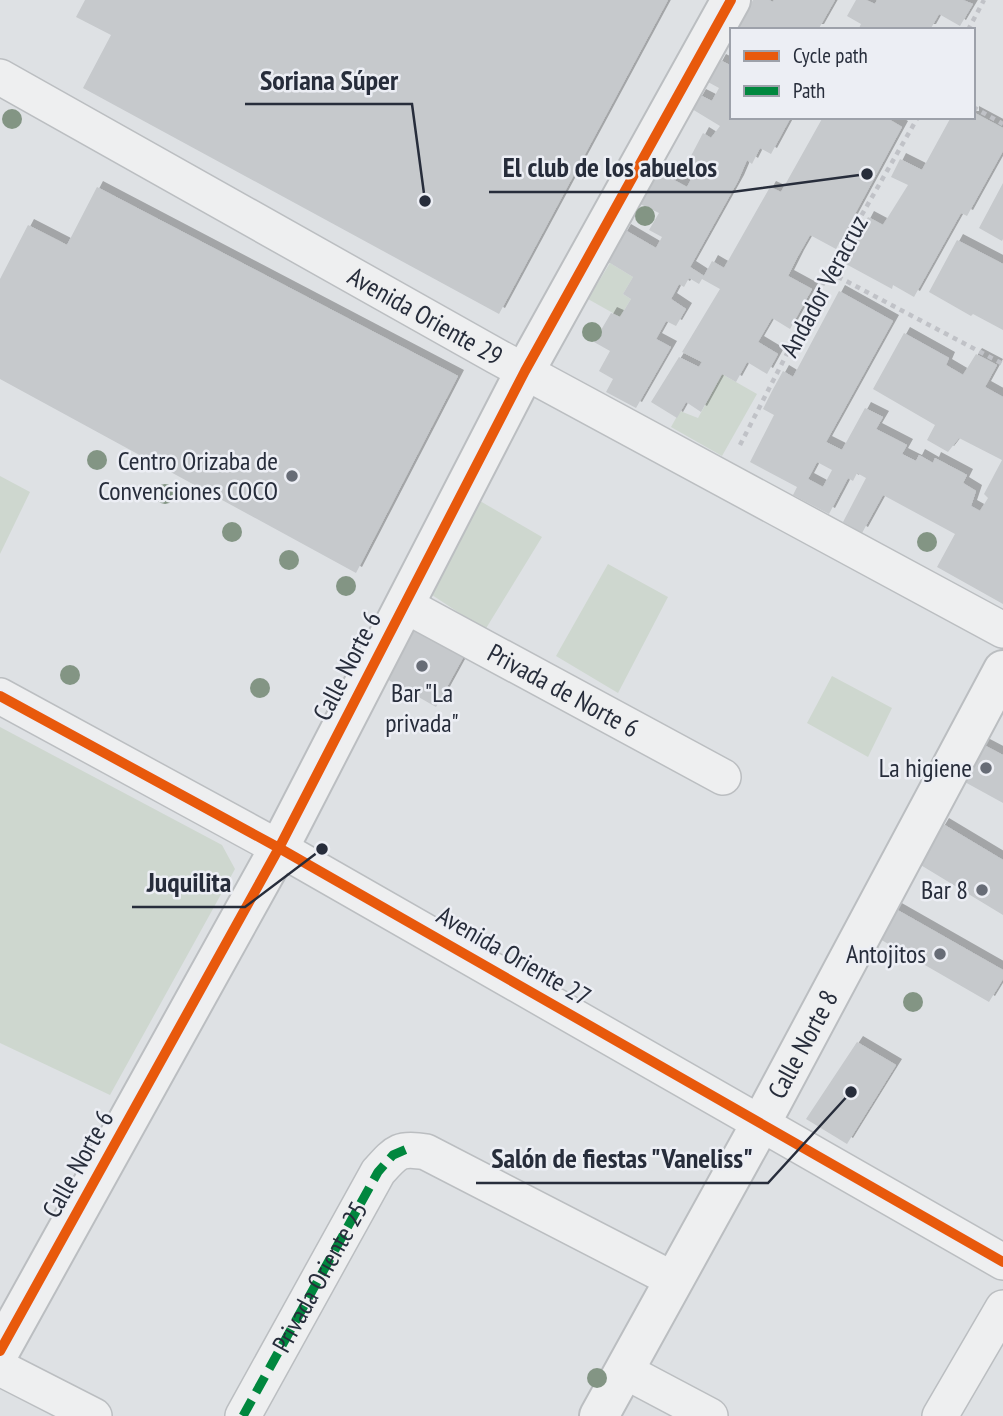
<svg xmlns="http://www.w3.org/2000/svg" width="1003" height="1416" font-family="'PT Sans Narrow',sans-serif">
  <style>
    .green { fill: #ced7cf }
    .building { fill: #c6c9cc; fill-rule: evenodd; filter: url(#shadow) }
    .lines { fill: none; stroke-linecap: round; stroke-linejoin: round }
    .minor-casing { stroke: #bbbec1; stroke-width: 38 }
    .tertiary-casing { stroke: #bbbec1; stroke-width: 42 }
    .path { stroke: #c0c2c7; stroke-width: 4.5; stroke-dasharray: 5 5; stroke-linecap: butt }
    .minor { stroke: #eeeff0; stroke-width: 35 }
    .tertiary { stroke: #eeeff0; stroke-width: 38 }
    .quiet { stroke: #00873e; stroke-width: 9; stroke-dasharray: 18 9; stroke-linecap: butt }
    .cycleway-casing { stroke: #eceef4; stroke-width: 15 }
    .cycleway { stroke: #e8590c; stroke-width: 10 }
    .tree { fill: #839584 }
    .poi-dot { fill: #676c76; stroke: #eceef4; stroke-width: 2.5 }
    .labels { text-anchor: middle; stroke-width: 5; stroke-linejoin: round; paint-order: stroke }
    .street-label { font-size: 26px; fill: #272d3b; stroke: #eceef4 }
    .poi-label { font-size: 26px; fill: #272d3b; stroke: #eceef4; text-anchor: end }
    .leader { fill: none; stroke: #272d3b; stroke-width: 2.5 }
    .callout-dot { fill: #272d3b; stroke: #eceef4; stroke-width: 2.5 }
    .callout-label { font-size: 28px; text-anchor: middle; font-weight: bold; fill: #272d3b; stroke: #eceef4; stroke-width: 5; stroke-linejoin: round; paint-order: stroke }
  </style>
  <defs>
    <filter id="shadow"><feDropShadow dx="6" dy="-6" stdDeviation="0" flood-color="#0004"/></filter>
  </defs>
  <rect width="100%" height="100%" fill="#dee1e4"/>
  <path class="green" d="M 610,263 L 633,277 L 623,294 L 631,299 L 620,317 L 588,299 Z
    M 722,374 L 757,394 L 722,456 L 671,427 L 680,411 L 698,418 Z
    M 0,476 L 30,492 L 0,554 Z
    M 480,501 L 542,537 L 485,630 L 429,593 Z
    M 608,564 L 668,597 L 618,693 L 556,656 Z
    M 832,676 L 892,708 L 868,757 L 807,723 Z
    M 0,727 L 222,845 L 235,869 L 110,1095 L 0,1043 Z"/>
  <path class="building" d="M 85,0 L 668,0 L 499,314 L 83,88 L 111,35 L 76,17 Z
    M 753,0 L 769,0 L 773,2 L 774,0 L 835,0 L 818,30 L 737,30 Z
    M 856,0 L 866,0 L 875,4 L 877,0 L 963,0 L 973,4 L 960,26 L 939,14 L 930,30 L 858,30 L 861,24 L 847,16 Z
    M 720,60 L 732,66 L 732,117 L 791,117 L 771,154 L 760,148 L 752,164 L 747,160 L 738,181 L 690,267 L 704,276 L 712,261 L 724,268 L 770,187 L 781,192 L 823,117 L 885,117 L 902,127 L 836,249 L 810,235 L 798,256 L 788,276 L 812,289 L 790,329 L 772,318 L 758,342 L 778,354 L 767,374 L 747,362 L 736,382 L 722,374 L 701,412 L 686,402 L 677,418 L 651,402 L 679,357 L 699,367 L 702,362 L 682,352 L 720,289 L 702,279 L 699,284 L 689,278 L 684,287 L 679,284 L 671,299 L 686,309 L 676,326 L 666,321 L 656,339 L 671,347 L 636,408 L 606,392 L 613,379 L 599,371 L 610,351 L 594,342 L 611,313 L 620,317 L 631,299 L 623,294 L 633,277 L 610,263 L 606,264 L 625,230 L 656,248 L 662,237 L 649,230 L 659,213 L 640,204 L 657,171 L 687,187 L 694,174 L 684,168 L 692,154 L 703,133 L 711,138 L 720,126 L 692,109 L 700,95 L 712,101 L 719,88 L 708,82 Z
    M 973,112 L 1003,128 L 1003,151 L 967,216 L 961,213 L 914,297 L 893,285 L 892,289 L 844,263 L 868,217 L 883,225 L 908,185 L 891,177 L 900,159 L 922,170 L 951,117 L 973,117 Z
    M 1003,183 L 1003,239 L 1002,241 L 979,228 Z
    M 97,187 L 458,376 L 356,573 L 0,379 L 0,279 L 28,225 L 67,245 Z
    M 957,240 L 1003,264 L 1003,330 L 973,314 L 971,316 L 929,292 Z
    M 839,291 L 893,321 L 826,442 L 842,450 L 865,408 L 883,417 L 876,429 L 907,445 L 902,454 L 916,461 L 919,455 L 933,463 L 935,458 L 967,475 L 963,483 L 976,491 L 971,506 L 980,511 L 988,498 L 984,494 L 1002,460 L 959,438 L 948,452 L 927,440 L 935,425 L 873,389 L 904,333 L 949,358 L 946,365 L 963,375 L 976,354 L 997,365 L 985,387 L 1003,397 L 1003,604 L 937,567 L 955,534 L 883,495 L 862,533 L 843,522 L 866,478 L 857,473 L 853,481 L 848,478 L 829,514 L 793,495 L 797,487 L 750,462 L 774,415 L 763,409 L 772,391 L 783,371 L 793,377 ZM 817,462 L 832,470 L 823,487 L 808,479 Z
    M 408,626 L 464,656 L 436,707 L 380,675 Z
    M 982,744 L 1003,755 L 1003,803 L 963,781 Z
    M 943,824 L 1003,860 L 1003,915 L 919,864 Z
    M 894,908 L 1003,970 L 1003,979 L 989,1002 L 878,938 Z
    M 857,1042 L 896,1065 L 847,1144 L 806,1119 Z"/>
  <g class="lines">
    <g class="minor-casing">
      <g id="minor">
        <path id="s1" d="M 0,77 L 496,356 L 1003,630"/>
        <path id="s2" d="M 405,605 L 723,777"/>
        <path d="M 0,696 L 279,848 L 1003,1262"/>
        <path d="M 0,1368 L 94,1416"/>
        <path d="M 625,1371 L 710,1416"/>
        <path d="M 243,1416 L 378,1172 C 396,1152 399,1147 426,1152 L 674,1280"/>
        <path d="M 940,1416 L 1003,1308"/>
      </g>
    </g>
    <g class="tertiary-casing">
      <g id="tertiary">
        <path d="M 0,1351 L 279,848 L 525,371 L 731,0"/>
        <path id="s3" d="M 599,1416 L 761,1123 L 1003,670"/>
      </g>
    </g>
    <path class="path" d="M 968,30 L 984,0
      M 973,107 L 1003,124
      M 829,272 L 1003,364
      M 740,445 L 829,272 L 918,117"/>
    <use href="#minor" class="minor"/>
    <use href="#tertiary" class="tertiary"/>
    <path class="quiet" id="s4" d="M 243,1416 L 378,1172 L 393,1155 L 407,1149"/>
    <g class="cycleway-casing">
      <path id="cycleway" d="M 0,696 L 279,848 L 1003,1262
        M 0,1351 L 279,848 L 525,371 L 731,0"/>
    </g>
    <use href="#cycleway" class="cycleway"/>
  </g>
  <g class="tree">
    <circle cx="12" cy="119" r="10"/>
    <circle cx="645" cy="216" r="10"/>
    <circle cx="592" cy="332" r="10"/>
    <circle cx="97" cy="460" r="10"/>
    <circle cx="165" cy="494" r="10"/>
    <circle cx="232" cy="532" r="10"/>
    <circle cx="927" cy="542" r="10"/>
    <circle cx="289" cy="560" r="10"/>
    <circle cx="346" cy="586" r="10"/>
    <circle cx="70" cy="675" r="10"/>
    <circle cx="260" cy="688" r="10"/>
    <circle cx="913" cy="1002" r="10"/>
    <circle cx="597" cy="1378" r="10"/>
  </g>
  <g class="poi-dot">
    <circle cx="292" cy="476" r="7"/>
    <circle cx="422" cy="666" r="7"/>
    <circle cx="986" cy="768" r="7"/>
    <circle cx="982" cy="890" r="7"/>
    <circle cx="940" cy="954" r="7"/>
  </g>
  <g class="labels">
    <g class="street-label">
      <text transform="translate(824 286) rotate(-62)" y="9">Andador Veracruz</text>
      <text dy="9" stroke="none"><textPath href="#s1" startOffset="488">Avenida Oriente 29</textPath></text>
      <text transform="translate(347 666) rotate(-63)" y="9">Calle Norte 6</text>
      <text dy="9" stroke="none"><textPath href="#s2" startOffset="180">Privada de Norte 6</textPath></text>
      <text transform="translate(514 956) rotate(30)" y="9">Avenida Oriente 27</text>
      <text dy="9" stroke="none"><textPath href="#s3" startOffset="424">Calle Norte 8</textPath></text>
      <text transform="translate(78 1164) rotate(-61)" y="9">Calle Norte 6</text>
      <text dy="9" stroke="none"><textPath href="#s4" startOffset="159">Privada Oriente 25</textPath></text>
    </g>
    <g class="poi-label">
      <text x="278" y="470">Centro Orizaba de<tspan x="278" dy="30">Convenciones COCO</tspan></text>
      <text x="422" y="702" text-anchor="middle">Bar "La<tspan x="422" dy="30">privada"</tspan></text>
      <text x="972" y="777">La higiene</text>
      <text x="968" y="899">Bar 8</text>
      <text x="926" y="963">Antojitos</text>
    </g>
  </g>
  <path class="leader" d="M425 201L412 104H245M867 174L732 192H489M322 849L245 907H132M851 1092L768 1183H476"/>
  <g class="callout-dot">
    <circle cx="425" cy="201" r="7"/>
    <circle cx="867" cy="174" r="7"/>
    <circle cx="322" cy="849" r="7"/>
    <circle cx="851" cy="1092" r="7"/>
  </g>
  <g class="callout-label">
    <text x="329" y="90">Soriana Súper</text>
    <text x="610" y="177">El club de los abuelos</text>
    <text x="189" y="892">Juquilita</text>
    <text x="622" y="1168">Salón de fiestas "Vaneliss"</text>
  </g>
  <rect x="730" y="28" width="245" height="91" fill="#eceef4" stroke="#9da1aa" stroke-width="2"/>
  <rect x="744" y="51" width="35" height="10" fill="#e8590c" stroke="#9da1aa" stroke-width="2"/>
  <text x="793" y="63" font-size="21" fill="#272d3b">Cycle path</text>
  <rect x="744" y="86" width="35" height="10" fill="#00873e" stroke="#9da1aa" stroke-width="2"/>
  <text x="793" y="98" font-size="21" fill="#272d3b">Path</text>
</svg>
